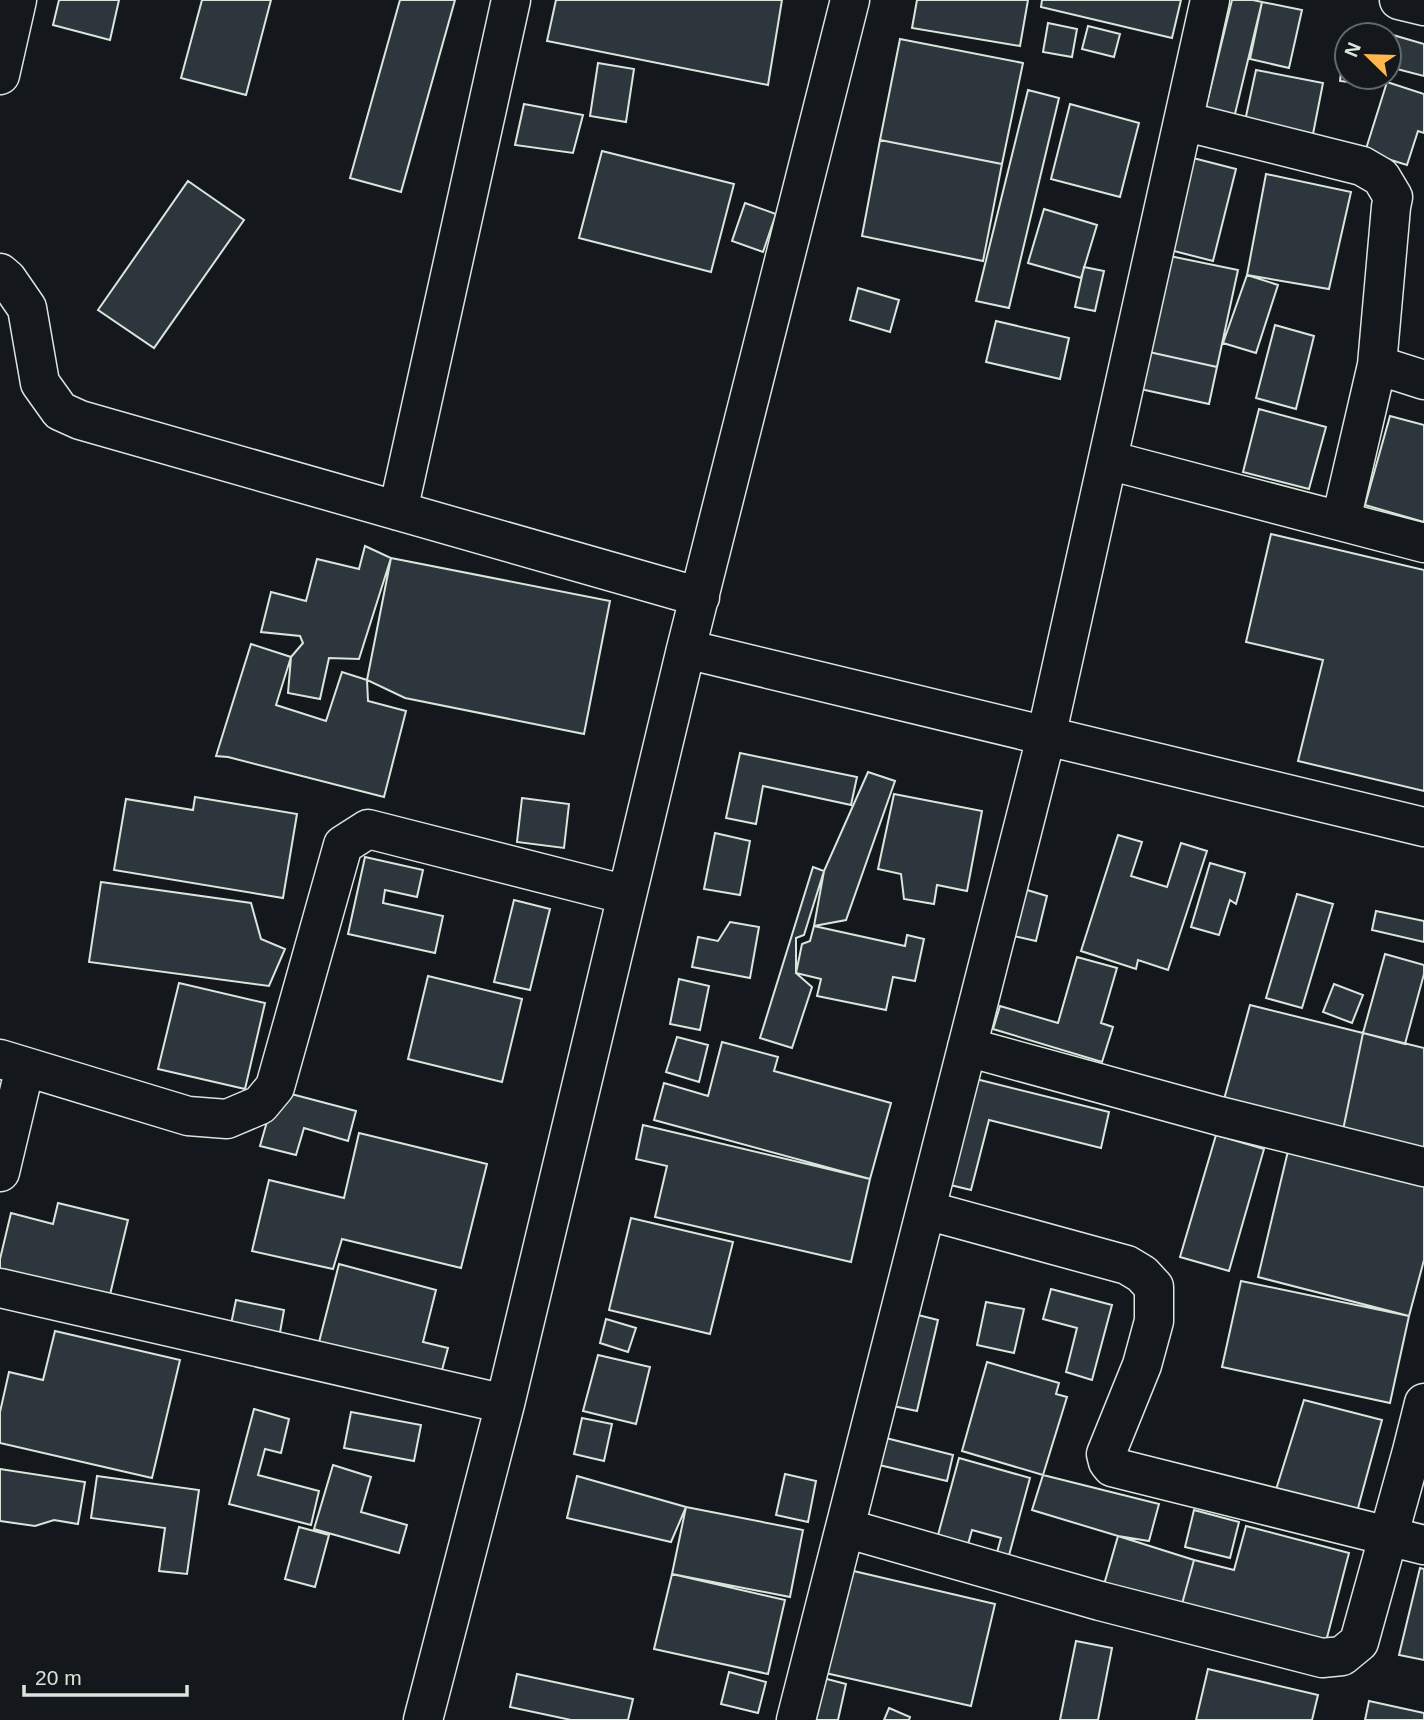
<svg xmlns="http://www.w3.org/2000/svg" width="1424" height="1720" font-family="Helvetica,sans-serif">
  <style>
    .building { fill: #2c363c; stroke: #d8e6dc; stroke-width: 2 }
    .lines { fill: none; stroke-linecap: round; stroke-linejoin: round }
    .minor-casing { stroke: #d8e6dc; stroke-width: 41 }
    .minor { stroke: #14181c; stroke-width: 38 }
  </style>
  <rect width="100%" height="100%" fill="#14181c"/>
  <path class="building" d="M 59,0 L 119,0 L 110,40 L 53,25 Z
    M 202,0 L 271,0 L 246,95 L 181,78 Z
    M 400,0 L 455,0 L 401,192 L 350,178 Z
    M 556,0 L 782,0 L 768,85 L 547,41 Z
    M 917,0 L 1028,0 L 1020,46 L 912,28 Z
    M 1042,0 L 1181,0 L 1172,38 L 1041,7 Z
    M 1232,0 L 1253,0 L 1262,2 L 1234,118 L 1205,111 Z
    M 1262,2 L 1302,10 L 1289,68 L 1250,59 Z
    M 1048,23 L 1077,29 L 1072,57 L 1043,52 Z
    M 1088,26 L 1120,34 L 1114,57 L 1082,49 Z
    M 1393,35 L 1424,44 L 1424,76 L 1389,67 L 1389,49 Z
    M 900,39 L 1023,63 L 1002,164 L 880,140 Z
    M 1345,41 L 1347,41 L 1347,77 L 1372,77 L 1371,85 L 1340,81 Z
    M 598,63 L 634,69 L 626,122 L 590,116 Z
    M 1256,70 L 1323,83 L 1313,134 L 1245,121 Z
    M 1387,82 L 1424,94 L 1424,133 L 1418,131 L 1407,165 L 1365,152 Z
    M 1028,90 L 1059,98 L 1009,308 L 976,301 Z
    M 524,104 L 583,115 L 573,153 L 515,145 Z
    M 1070,104 L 1139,123 L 1120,197 L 1051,179 Z
    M 880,140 L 1002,164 L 983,261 L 862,236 Z
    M 602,151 L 734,184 L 711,272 L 579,238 Z
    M 1193,158 L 1236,169 L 1213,261 L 1170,250 Z
    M 1266,174 L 1351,192 L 1329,289 L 1247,275 Z
    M 188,181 L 244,220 L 154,348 L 98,310 Z
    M 745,203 L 776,214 L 763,252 L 732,241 Z
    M 1044,209 L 1097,225 L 1081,278 L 1028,263 Z
    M 1160,254 L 1238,270 L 1217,367 L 1140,350 Z
    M 1084,267 L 1104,271 L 1095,311 L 1075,307 Z
    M 1247,275 L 1278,285 L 1256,353 L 1223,343 Z
    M 858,288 L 899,300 L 890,332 L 850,320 Z
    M 996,321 L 1069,338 L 1060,379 L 986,362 Z
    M 1275,325 L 1314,336 L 1296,409 L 1256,398 Z
    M 1140,350 L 1217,367 L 1209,404 L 1131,387 Z
    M 1259,409 L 1326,427 L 1309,489 L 1243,472 Z
    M 1390,416 L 1424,425 L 1424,522 L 1365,505 Z
    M 1271,534 L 1424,570 L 1424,791 L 1298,761 L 1323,660 L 1246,642 Z
    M 365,546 L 391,558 L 359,659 L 329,658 L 320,699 L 288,693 L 291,657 L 303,643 L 300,636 L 261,632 L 271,592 L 306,601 L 317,559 L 359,569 Z
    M 391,558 L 610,601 L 584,734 L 405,698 L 367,680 Z
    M 251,644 L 291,657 L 276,705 L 326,721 L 342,672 L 367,680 L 368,701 L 406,711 L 384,797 L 228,757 L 216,756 Z
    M 740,753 L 857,777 L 851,805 L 763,786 L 756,824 L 726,818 Z
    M 868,772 L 895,781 L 846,920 L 814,926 L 824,871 Z
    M 894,794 L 982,811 L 967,891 L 937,885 L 934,904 L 904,899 L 901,874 L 878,869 Z
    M 195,797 L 297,814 L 283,898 L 114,870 L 126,799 L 193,810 Z
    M 522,798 L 569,804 L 564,848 L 517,842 Z
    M 715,833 L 750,841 L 740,895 L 704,889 Z
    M 1118,835 L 1142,842 L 1131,876 L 1167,887 L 1181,843 L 1207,851 L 1168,970 L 1138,960 L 1136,969 L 1081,951 Z
    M 365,857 L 423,870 L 417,897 L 385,890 L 383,903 L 443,916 L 435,953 L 348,934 Z
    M 1210,863 L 1245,873 L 1236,904 L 1230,900 L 1219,935 L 1191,927 Z
    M 813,867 L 824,871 L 804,935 L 796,938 L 796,973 L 812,987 L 792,1048 L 760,1038 Z
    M 101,882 L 251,903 L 261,939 L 285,949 L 269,986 L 89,962 Z
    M 1017,887 L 1047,896 L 1036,941 L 1005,934 Z
    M 1297,894 L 1333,904 L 1302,1008 L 1266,998 Z
    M 514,900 L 550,909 L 530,990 L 494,982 Z
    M 1376,911 L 1424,921 L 1424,942 L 1372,930 Z
    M 730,922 L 759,927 L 750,978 L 692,967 L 698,937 L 718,941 Z
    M 814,926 L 905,946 L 907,935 L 924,939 L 915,981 L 893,977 L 886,1010 L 817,996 L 821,979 L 796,973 L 802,944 L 810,941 Z
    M 1385,954 L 1424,965 L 1424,974 L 1405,1044 L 1363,1033 Z
    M 1077,957 L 1117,968 L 1101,1023 L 1113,1027 L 1102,1062 L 993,1029 L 1000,1006 L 1058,1023 Z
    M 428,976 L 522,999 L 502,1082 L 408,1059 Z
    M 679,979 L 709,986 L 700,1030 L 670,1024 Z
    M 179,983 L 265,1003 L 245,1089 L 158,1069 Z
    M 1334,984 L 1363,995 L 1352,1023 L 1323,1012 Z
    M 1250,1005 L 1363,1033 L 1342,1135 L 1223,1103 Z
    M 1363,1033 L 1424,1048 L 1424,1153 L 1342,1135 Z
    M 677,1037 L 708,1045 L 699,1082 L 666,1072 Z
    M 722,1042 L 778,1057 L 774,1071 L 891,1103 L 870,1179 L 654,1120 L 664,1083 L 708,1096 Z
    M 968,1077 L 1109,1112 L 1101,1148 L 989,1120 L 971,1190 L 942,1183 Z
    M 276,1090 L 356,1111 L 348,1141 L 304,1128 L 296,1155 L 260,1146 Z
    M 643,1125 L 870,1179 L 851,1262 L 655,1217 L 667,1166 L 636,1159 Z
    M 359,1133 L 487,1164 L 461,1268 L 342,1239 L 333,1269 L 252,1251 L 269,1180 L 344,1198 Z
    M 1216,1135 L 1264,1149 L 1229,1271 L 1180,1257 Z
    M 1288,1151 L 1424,1183 L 1424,1260 L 1409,1316 L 1258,1277 Z
    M 58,1203 L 128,1220 L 108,1303 L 0,1277 L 0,1259 L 11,1213 L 53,1224 Z
    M 631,1218 L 733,1242 L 710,1334 L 609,1310 Z
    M 339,1264 L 436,1290 L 423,1342 L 448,1348 L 439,1381 L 317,1350 Z
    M 1241,1281 L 1409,1316 L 1390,1403 L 1222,1367 Z
    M 1051,1289 L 1112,1305 L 1092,1380 L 1066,1372 L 1077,1328 L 1043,1319 Z
    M 236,1300 L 284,1310 L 279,1338 L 230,1329 Z
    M 986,1302 L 1024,1309 L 1014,1353 L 977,1345 Z
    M 914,1314 L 938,1320 L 917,1411 L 893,1406 Z
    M 606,1319 L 636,1328 L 628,1352 L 600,1343 Z
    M 55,1331 L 180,1360 L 152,1478 L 0,1443 L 0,1412 L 9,1372 L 43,1380 Z
    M 598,1355 L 650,1367 L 636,1424 L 583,1411 Z
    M 987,1362 L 1059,1383 L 1056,1394 L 1067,1397 L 1043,1475 L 962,1451 Z
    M 1304,1400 L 1382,1420 L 1355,1519 L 1274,1496 Z
    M 254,1409 L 289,1419 L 281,1453 L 265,1449 L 258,1475 L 319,1491 L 311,1525 L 229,1504 Z
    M 351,1412 L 421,1425 L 414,1461 L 344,1448 Z
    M 582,1418 L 612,1424 L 604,1461 L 574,1454 Z
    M 886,1438 L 953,1455 L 947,1481 L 879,1465 Z
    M 959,1458 L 1030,1478 L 1008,1559 L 996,1556 L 1001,1538 L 972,1530 L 965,1555 L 935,1546 Z
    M 333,1465 L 371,1477 L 361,1512 L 407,1525 L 399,1553 L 314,1529 Z
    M 0,1469 L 85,1482 L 78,1524 L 54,1520 L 35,1526 L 0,1521 Z
    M 785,1474 L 816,1481 L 808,1522 L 776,1515 Z
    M 1043,1475 L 1159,1504 L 1149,1541 L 1118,1536 L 1032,1510 Z
    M 97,1476 L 199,1490 L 187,1574 L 159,1571 L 165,1528 L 91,1518 Z
    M 577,1476 L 686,1507 L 671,1542 L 567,1518 Z
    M 686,1507 L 803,1530 L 790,1597 L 672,1574 Z
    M 1194,1510 L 1239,1522 L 1230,1558 L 1185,1547 Z
    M 1246,1526 L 1349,1553 L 1323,1653 L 1179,1615 L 1194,1560 L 1234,1570 Z
    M 299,1527 L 329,1535 L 315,1587 L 285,1579 Z
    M 1118,1536 L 1194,1560 L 1179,1615 L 1101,1595 Z
    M 1420,1568 L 1424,1569 L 1424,1660 L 1399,1655 Z
    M 845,1569 L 995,1604 L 971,1706 L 821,1672 Z
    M 672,1574 L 785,1600 L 768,1674 L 654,1649 Z
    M 1076,1641 L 1112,1648 L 1098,1720 L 1060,1720 Z
    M 1208,1669 L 1318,1695 L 1312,1720 L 1196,1720 Z
    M 729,1672 L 766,1682 L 758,1713 L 721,1704 Z
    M 517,1674 L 633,1699 L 628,1720 L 571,1720 L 510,1707 Z
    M 823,1678 L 846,1684 L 838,1720 L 813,1720 Z
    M 1369,1701 L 1424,1713 L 1424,1720 L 1365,1720 Z
    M 889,1708 L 910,1717 L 909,1720 L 884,1720 Z"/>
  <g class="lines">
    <g class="minor-casing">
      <path id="minor" d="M 1399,0 L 1424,6
        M 0,75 L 17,0
        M 1183,121 L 1362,166 L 1381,177 L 1393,197 L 1391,207 L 1377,365 L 1341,520
        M 0,273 L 7,279 L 27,308 L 40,383 L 60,411 L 80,420 L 700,597
        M 1377,365 L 1424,380
        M 1108,460 L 1424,543
        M 398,511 L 511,0
        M 686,649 L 1424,827
        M 967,1047 L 1219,1116 L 1424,1167
        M 0,1059 L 188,1116 L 227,1119 L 260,1105 L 275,1087 L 343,845 L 368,829 L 627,895
        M 0,1172 L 25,1067
        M 926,1210 L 1127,1265 L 1142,1274 L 1154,1287 L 1154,1321 L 1142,1365 L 1106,1454 L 1108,1462 L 1112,1467 L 1424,1545
        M 0,1288 L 505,1404
        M 845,1528 L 1100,1601 L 1322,1658 L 1342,1656 L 1359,1642 L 1412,1451 L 1424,1403
        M 423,1720 L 505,1404 L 686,649 L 850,0
        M 796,1720 L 1046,737 L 1210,0"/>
    </g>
    <use href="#minor" class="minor"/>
  </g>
  <g transform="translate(1368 56) rotate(293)"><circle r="33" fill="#14181c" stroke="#626a69" stroke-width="2"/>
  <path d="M0-5L12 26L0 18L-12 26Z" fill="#ffb74d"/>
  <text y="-10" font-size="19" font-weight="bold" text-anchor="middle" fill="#d8e6dc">N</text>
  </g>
  <path d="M24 1685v10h163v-10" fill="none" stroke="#d8e6dc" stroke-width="3.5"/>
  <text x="35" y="1685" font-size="21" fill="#d8e6dc" stroke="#14181c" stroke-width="5" paint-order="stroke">20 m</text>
</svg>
